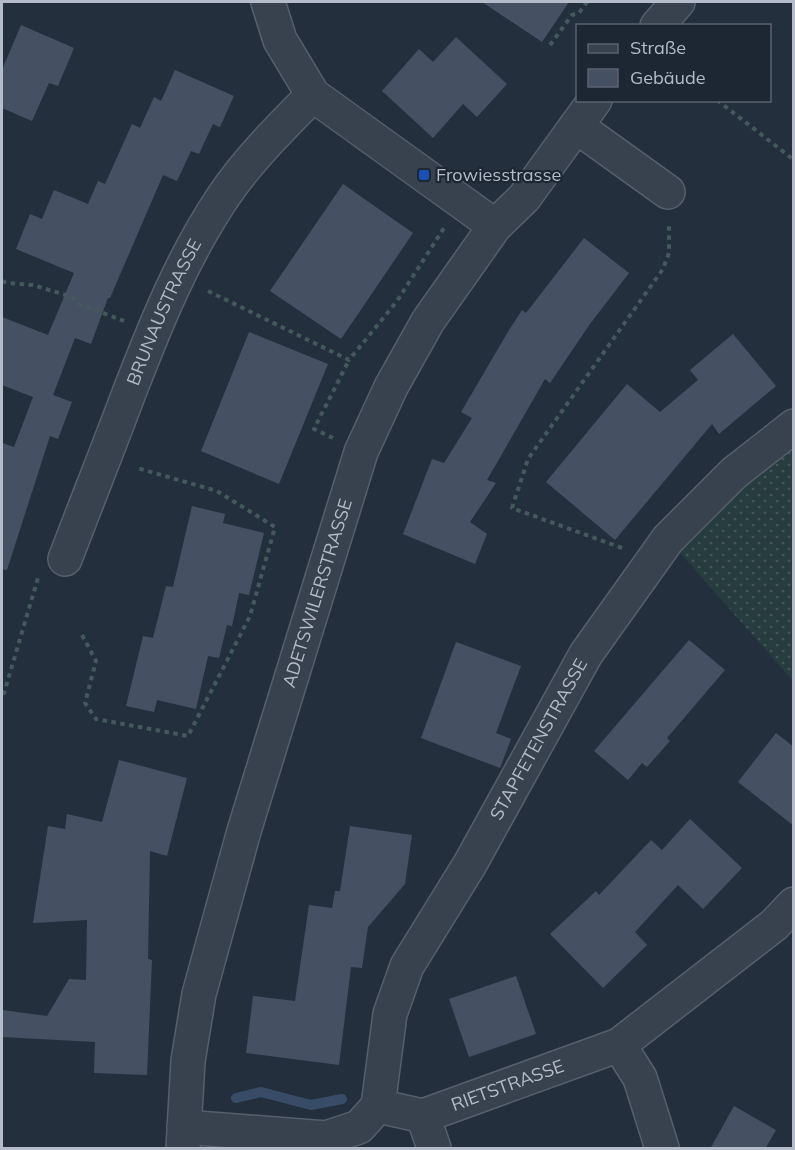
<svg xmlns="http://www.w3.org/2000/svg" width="795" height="1150" font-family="Mulish,sans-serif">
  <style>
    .grass { fill: url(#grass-dots) }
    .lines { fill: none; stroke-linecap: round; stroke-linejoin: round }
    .stream { stroke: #394c67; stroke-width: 10 }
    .building { fill: #455162 }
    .minor-casing { stroke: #565f6c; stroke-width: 36 }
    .path { stroke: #44595c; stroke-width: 4; stroke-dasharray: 4.5 4.5; stroke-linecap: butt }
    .minor { stroke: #38414e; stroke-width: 33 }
    .transit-dot { fill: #1a4fb4; stroke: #1d2633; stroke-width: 2 }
    .labels { text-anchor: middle; stroke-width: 4.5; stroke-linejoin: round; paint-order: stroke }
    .poi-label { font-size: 18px; fill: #b4bcc9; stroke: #1d2633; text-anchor: start }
    .street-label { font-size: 18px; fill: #b4bcc9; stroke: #1d2633 }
  </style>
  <defs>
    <pattern id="grass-dots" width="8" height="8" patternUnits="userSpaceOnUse" patternTransform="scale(1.5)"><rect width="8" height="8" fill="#263c3f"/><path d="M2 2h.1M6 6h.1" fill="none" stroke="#435659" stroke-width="1.8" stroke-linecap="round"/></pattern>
  </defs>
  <rect width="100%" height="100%" fill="#242f3e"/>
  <path class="grass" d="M 793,426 L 793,681 L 668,539 Z"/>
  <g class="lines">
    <path class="stream" d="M 236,1098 L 261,1092 L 311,1105 L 342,1099"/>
  </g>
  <path class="building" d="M 482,2 L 569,2 L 542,42 Z
    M 21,25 L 74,48 L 58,86 L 49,83 L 32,121 L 2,108 L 2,70 Z
    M 456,37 L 507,84 L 477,117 L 463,104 L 433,138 L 382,91 L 419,49 L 433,62 Z
    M 175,70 L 234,96 L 220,127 L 213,124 L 199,154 L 191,151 L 177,181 L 163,175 L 110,298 L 108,298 L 91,344 L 75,338 L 53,395 L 72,402 L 58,439 L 50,436 L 7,570 L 2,569 L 2,443 L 14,447 L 33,397 L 2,385 L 2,317 L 48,335 L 74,273 L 16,249 L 30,214 L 42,219 L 54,190 L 88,204 L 98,181 L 105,184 L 132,124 L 140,128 L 154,97 L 161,101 Z
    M 343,184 L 413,233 L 341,339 L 270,291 Z
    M 584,238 L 629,273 L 590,324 L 550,383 L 545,379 L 487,480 L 496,483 L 470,522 L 487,534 L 475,564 L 403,534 L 432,459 L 444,463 L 472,418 L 461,412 L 509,330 L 522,310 L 526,313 Z
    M 249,332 L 328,364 L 279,484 L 201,451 Z
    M 733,334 L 776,386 L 719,434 L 712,424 L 615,540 L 546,482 L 627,384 L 660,412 L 698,380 L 690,370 Z
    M 192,506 L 225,514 L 223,523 L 264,533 L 249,595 L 239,593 L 232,626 L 227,625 L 219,658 L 208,656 L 196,709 L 157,700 L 154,712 L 126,706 L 143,636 L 153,638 L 166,586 L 173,587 Z
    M 689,640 L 725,670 L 667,738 L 670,741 L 647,767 L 642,763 L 628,780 L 594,751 Z
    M 456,642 L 521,666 L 496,733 L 511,739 L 500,768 L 421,738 Z
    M 776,733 L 794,747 L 794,826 L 738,782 Z
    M 119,760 L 187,778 L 167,856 L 150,851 L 148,959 L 152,960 L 147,1075 L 94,1073 L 95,1042 L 2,1037 L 2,1010 L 47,1016 L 69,979 L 86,980 L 87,920 L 33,923 L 48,826 L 65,829 L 67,814 L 102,822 Z
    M 690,819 L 742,868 L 703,909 L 678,885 L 635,932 L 647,945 L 603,988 L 550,934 L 596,891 L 599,895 L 651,840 L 662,850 Z
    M 350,826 L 412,835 L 405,884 L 368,927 L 362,968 L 351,967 L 339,1065 L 246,1053 L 253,996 L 295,1001 L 309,905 L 332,908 L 335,891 L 340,891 Z
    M 516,976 L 536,1034 L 469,1057 L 449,999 Z
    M 734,1106 L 776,1130 L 765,1149 L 710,1149 Z"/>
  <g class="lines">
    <g class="minor-casing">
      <g id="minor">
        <path d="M 268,2 L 280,40 L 313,95 L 495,226"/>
        <path d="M 657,26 L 678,2"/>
        <path d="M 576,126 L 668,192"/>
        <path id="s1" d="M 65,559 C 86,504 108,449 129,393 C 155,326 182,258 223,197 C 247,161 282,126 313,95"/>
        <path d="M 619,1045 L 640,1078 L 662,1148"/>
        <path id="s2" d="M 378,1106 L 390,1014 L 407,966 L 470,864 L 586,654 L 668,539 L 734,473 L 794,426"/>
        <path id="s3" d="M 378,1106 L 423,1116 L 619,1045 L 774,925 L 794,904"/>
        <path d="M 423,1116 L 434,1148"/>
        <path d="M 184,1127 L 326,1138 L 359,1127 L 378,1106"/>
        <path id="s4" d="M 183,1148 L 188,1061 L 199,994 L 244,831 L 361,452 L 391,387 L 428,321 L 495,226 L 524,198 L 595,100"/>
      </g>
    </g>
    <path class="path" d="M 550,45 L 572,15 L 579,13 L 587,2
      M 717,100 L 794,160
      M 2,281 L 7,283 L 33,285 L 72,297 L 79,304 L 124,321
      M 208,291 L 349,360 L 397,301 L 444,228
      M 333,438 L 314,429 L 349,360
      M 622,548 L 512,508 L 528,459 L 663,269 L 669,253 L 669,223
      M 82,635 L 96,661 L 85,703 L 96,719 L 188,736 L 250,616 L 275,527 L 217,491 L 137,468
      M 2,693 L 4,693 L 38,578"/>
    <use href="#minor" class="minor"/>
  </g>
  <rect class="transit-dot" x="418" y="169" width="12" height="12" rx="3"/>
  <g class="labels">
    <g class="poi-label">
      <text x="436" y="181">Frowiesstrasse</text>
    </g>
    <g class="street-label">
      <text dy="6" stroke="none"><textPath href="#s1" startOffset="266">BRUNAUSTRASSE</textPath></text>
      <text dy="6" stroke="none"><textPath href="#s4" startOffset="573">ADETSWILERSTRASSE</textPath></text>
      <text dy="6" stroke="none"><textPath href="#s2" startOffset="406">STAPFETENSTRASSE</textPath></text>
      <text dy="6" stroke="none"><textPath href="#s3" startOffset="136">RIETSTRASSE</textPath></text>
    </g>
  </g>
  <rect width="795" height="1150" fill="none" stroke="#b4bcc9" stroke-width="6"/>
  <rect x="576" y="24" width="195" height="78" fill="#1d2633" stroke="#59626f" stroke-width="1.5"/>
  <rect x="588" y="44" width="30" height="9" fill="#38414e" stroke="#59626f" stroke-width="1.5"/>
  <text x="630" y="54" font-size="18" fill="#b4bcc9">Straße</text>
  <rect x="588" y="69" width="30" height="18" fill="#455162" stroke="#59626f" stroke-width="1.5"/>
  <text x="630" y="84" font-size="18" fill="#b4bcc9">Gebäude</text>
</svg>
